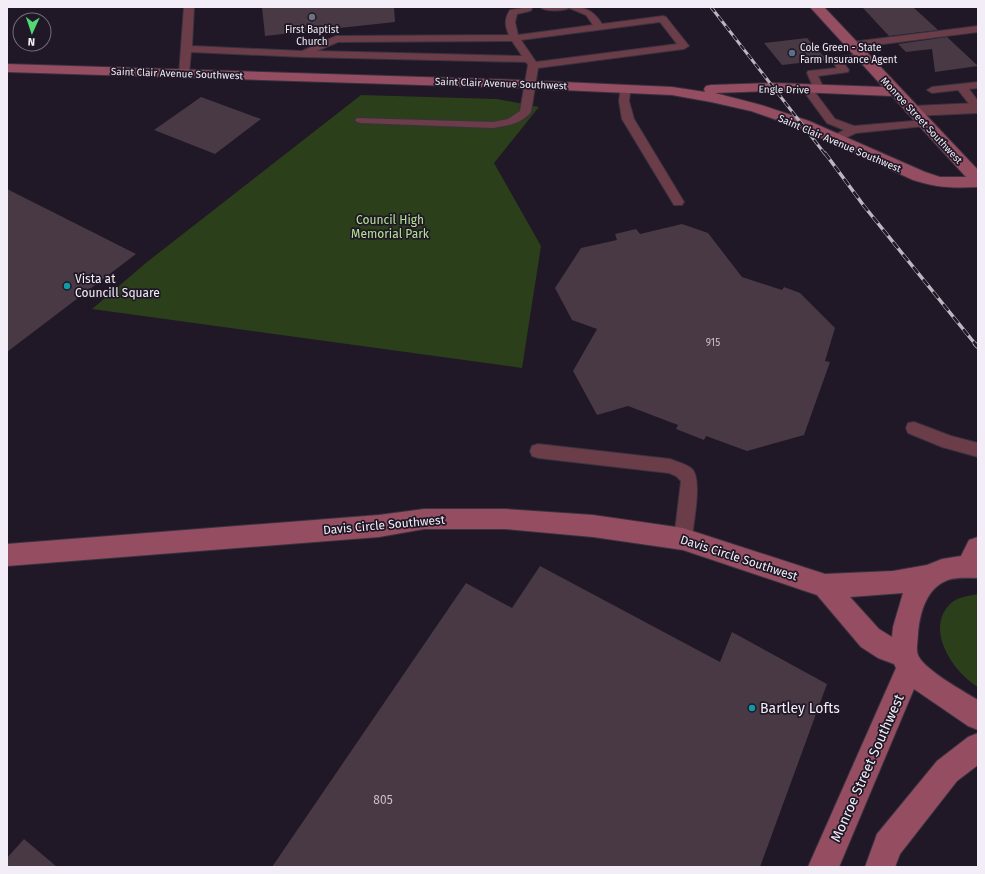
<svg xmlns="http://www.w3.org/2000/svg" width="985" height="874" font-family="'Fira Sans',sans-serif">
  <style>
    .green { fill: #2b3f1b }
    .building { fill: #483945 }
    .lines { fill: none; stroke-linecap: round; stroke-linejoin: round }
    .lane-casing { stroke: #39323f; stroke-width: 2 }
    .street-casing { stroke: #39323f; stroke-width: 2 }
    .secondary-casing { stroke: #39323f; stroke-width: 2 }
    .lane { fill: #6a3d48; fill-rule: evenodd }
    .street { fill: #6a3d48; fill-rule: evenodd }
    .secondary { fill: #954e61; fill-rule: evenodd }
    .rail-far2-casing { stroke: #bcb6c1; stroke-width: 3 }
    .rail-far1-casing { stroke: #bcb6c1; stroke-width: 3.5 }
    .rail-casing { stroke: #bcb6c1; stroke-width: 4.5 }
    .rail-far2 { stroke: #201826; stroke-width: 2; stroke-dasharray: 6; stroke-linecap: butt }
    .rail-far1 { stroke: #201826; stroke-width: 2.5; stroke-dasharray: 8; stroke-linecap: butt }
    .rail { stroke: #201826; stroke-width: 3; stroke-dasharray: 9; stroke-linecap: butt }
    .worship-dot { fill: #6b7280; stroke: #201826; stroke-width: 1.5 }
    .service-dot { fill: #5c6f8a; stroke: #201826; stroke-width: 1.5 }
    .culture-dot { fill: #0f9aa8; stroke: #201826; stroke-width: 1.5 }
    .labels { text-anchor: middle; stroke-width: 3.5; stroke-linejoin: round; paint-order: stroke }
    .far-poi-label { font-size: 10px; fill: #f2edf7; stroke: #201826 }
    .far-street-label { font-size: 10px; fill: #f2edf7; stroke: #201826 }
    .number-label { font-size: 10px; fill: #c8c0ca }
    .park-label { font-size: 12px; fill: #b4e294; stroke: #201826 }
    .poi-label { font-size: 12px; fill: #f2edf7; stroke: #201826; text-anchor: start }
    .street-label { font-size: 12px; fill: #f2edf7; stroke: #201826 }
    .near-number-label { font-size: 12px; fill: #c8c0ca }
    .near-poi-label { font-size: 14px; fill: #f2edf7; stroke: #201826; text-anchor: start }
    .near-street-label { font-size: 14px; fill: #f2edf7; stroke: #201826 }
  </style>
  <rect width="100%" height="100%" fill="#201826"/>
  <path class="green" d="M 361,95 L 497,99 L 539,107 L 494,163 L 541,246 L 522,368 L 92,309 L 147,262 Z
    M 978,594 L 978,687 C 954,673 924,630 950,604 C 957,597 968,596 978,594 Z"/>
  <path class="building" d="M 262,7 L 394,7 L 395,22 L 265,36 Z
    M 862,7 L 913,7 L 938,30 L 889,36 Z
    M 947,37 L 978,66 L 935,72 L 932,49 L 906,52 L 898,44 Z
    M 807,38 L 827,60 L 782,65 L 764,43 Z
    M 201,97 L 261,119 L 215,154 L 154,130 Z
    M 7,189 L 136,254 L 7,352 Z
    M 682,224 L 708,233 L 742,277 L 782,290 L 784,287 L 800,293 L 835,328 L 825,361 L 830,362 L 804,435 L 747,451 L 706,436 L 704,440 L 676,429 L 678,425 L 628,406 L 597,415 L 573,371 L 597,329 L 572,320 L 555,288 L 581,248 L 617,240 L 615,234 L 636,229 L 640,234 Z
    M 540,566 L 720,662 L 732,632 L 827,684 L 760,867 L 272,867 L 466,583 L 512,608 Z
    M 24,839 L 57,867 L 7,867 L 7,858 Z"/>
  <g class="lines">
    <g class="lane-casing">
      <path id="lane" d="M 184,7 L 194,7 L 192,46 L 302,51 L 336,36 L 509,35 C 505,26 504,19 510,10 L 530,7 L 532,9 L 530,11 L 517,14 L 515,22 L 518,35 L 593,25 L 586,15 L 569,8 C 563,11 545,12 540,7 C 565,7 588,0 602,24 L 663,16 L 666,17 L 689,46 L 684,49 L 538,68 L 531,112 C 521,124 507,126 493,128 L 361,123 L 357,122 L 355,120 L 357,118 L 493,122 L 508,119 L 520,111 L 528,65 L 526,62 L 303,57 L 191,52 L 189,74 L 184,77 L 179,74 ZM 660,22 L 677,44 L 536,62 L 521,40 ZM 512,41 L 522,56 L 317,51 L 338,42 Z
        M 978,26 L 978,32 L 852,48 L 847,45 L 852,42 Z
        M 863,54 L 867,55 L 868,57 L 867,59 L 843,62 L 849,70 L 848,72 L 818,76 L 824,89 L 823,91 L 815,91 L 807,73 L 808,71 L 837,68 L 831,60 L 832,58 Z
        M 978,82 L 978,88 L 969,89 L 978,101 L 978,111 L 974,110 L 958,90 L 932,93 L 927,90 L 932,87 Z
        M 628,86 L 633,89 L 630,93 L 629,101 L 634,119 L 684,202 L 682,205 L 674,205 L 622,119 L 619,101 L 620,93 L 624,87 Z
        M 807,86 L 811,87 L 835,119 L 854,126 L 925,120 L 929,121 L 931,123 L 929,125 L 925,126 L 856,133 L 839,141 L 831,141 L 829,139 L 831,137 L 844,130 L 827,123 L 802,89 Z
        M 914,422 L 951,436 L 978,443 L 978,457 L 942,447 L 908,433 L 906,428 L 908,423 Z
        M 538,444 L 670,459 C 677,462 688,464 693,470 C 702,483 693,523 692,539 L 689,545 L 683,547 L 677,545 L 674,539 L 681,481 L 676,476 L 669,473 L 538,458 L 532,456 L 530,451 L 532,446 Z"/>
    </g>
    <g class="street-casing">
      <path id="street" d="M 978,103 L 978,113 L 913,116 L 908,114 L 905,111 L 908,108 L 913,106 Z"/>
    </g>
    <g class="secondary-casing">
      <path id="secondary" d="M 810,7 L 824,7 L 978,170 L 978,187 C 951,188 939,188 913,180 L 797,127 L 751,111 L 711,102 L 672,95 L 518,88 L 7,72 L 7,64 L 518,80 L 672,87 L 705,92 L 704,89 L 706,86 L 711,85 L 774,83 L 883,87 ZM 774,91 L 892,96 L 966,177 L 940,177 L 925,172 L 809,121 L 761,105 L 715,93 Z
        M 424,509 L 505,509 L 593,515 L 683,528 L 825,574 L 893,571 L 927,565 L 942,559 L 961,556 L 969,540 L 978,537 L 978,578 C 968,578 957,577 948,580 C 926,588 920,613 918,633 C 918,641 915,651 919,657 C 927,671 963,691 978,700 L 978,730 L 968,726 L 914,689 L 839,867 L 808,867 L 896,668 L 894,664 L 878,658 L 861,647 L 817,595 L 683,550 L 593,537 L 505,529 L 424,529 L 379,537 L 7,566 L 7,544 L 379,515 ZM 903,593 L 893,627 L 892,637 L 879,629 L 850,597 Z
        M 978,733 L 978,765 L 957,781 L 900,854 L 895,867 L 865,867 L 877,834 L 937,761 L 968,737 Z"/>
    </g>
    <use href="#lane" class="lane"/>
    <use href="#street" class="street"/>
    <use href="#secondary" class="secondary"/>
    <g class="rail-far2-casing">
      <path id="rail-far2" d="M 711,7 L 825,154"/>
    </g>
    <g class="rail-far1-casing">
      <path id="rail-far1" d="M 825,153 L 864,206 L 976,345"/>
    </g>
    <g class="rail-casing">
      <path id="rail" d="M 975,344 L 978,347"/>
    </g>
    <use href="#rail-far2" class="rail-far2"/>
    <use href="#rail-far1" class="rail-far1"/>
    <use href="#rail" class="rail"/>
  </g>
  <circle class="worship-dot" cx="312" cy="17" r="4"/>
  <circle class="service-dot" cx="792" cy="53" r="4"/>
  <g class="culture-dot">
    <circle cx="67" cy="286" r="4"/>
    <circle cx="752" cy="708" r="4"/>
  </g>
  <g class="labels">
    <g class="far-poi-label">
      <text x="312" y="33">First Baptist<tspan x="312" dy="12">Church</tspan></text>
      <text x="800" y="51" text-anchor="start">Cole Green - State<tspan x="800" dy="12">Farm Insurance Agent</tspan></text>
    </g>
    <g class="far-street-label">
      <text transform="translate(177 73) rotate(2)" y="4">Saint Clair Avenue Southwest</text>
      <text transform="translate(501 83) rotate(2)" y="4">Saint Clair Avenue Southwest</text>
      <text transform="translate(784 89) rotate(1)" y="4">Engle Drive</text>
      <text transform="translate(922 120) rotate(47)" y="4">Monroe Street Southwest</text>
      <text transform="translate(840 143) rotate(23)" y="4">Saint Clair Avenue Southwest</text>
    </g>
    <g class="number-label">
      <text x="713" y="346">915</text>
    </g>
    <g class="park-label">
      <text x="390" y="224">Council High<tspan x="390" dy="14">Memorial Park</tspan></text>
    </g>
    <g class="poi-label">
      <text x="75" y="283">Vista at<tspan x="75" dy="14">Councill Square</tspan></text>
    </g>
    <g class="street-label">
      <text transform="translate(384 525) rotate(-5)" y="4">Davis Circle Southwest</text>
      <text transform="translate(739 558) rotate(18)" y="4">Davis Circle Southwest</text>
    </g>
    <g class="near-number-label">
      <text x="383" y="804">805</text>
    </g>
    <g class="near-poi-label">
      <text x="760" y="713">Bartley Lofts</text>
    </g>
    <g class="near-street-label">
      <text transform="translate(867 768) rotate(-66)" y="5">Monroe Street Southwest</text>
    </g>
  </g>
  <rect width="985" height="874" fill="none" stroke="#f2edf7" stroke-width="16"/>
  <g transform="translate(32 32) rotate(183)"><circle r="19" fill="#201826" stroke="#746d7a"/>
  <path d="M0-3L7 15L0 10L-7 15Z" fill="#53d673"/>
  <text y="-6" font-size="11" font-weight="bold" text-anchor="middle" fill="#f2edf7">N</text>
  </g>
</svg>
